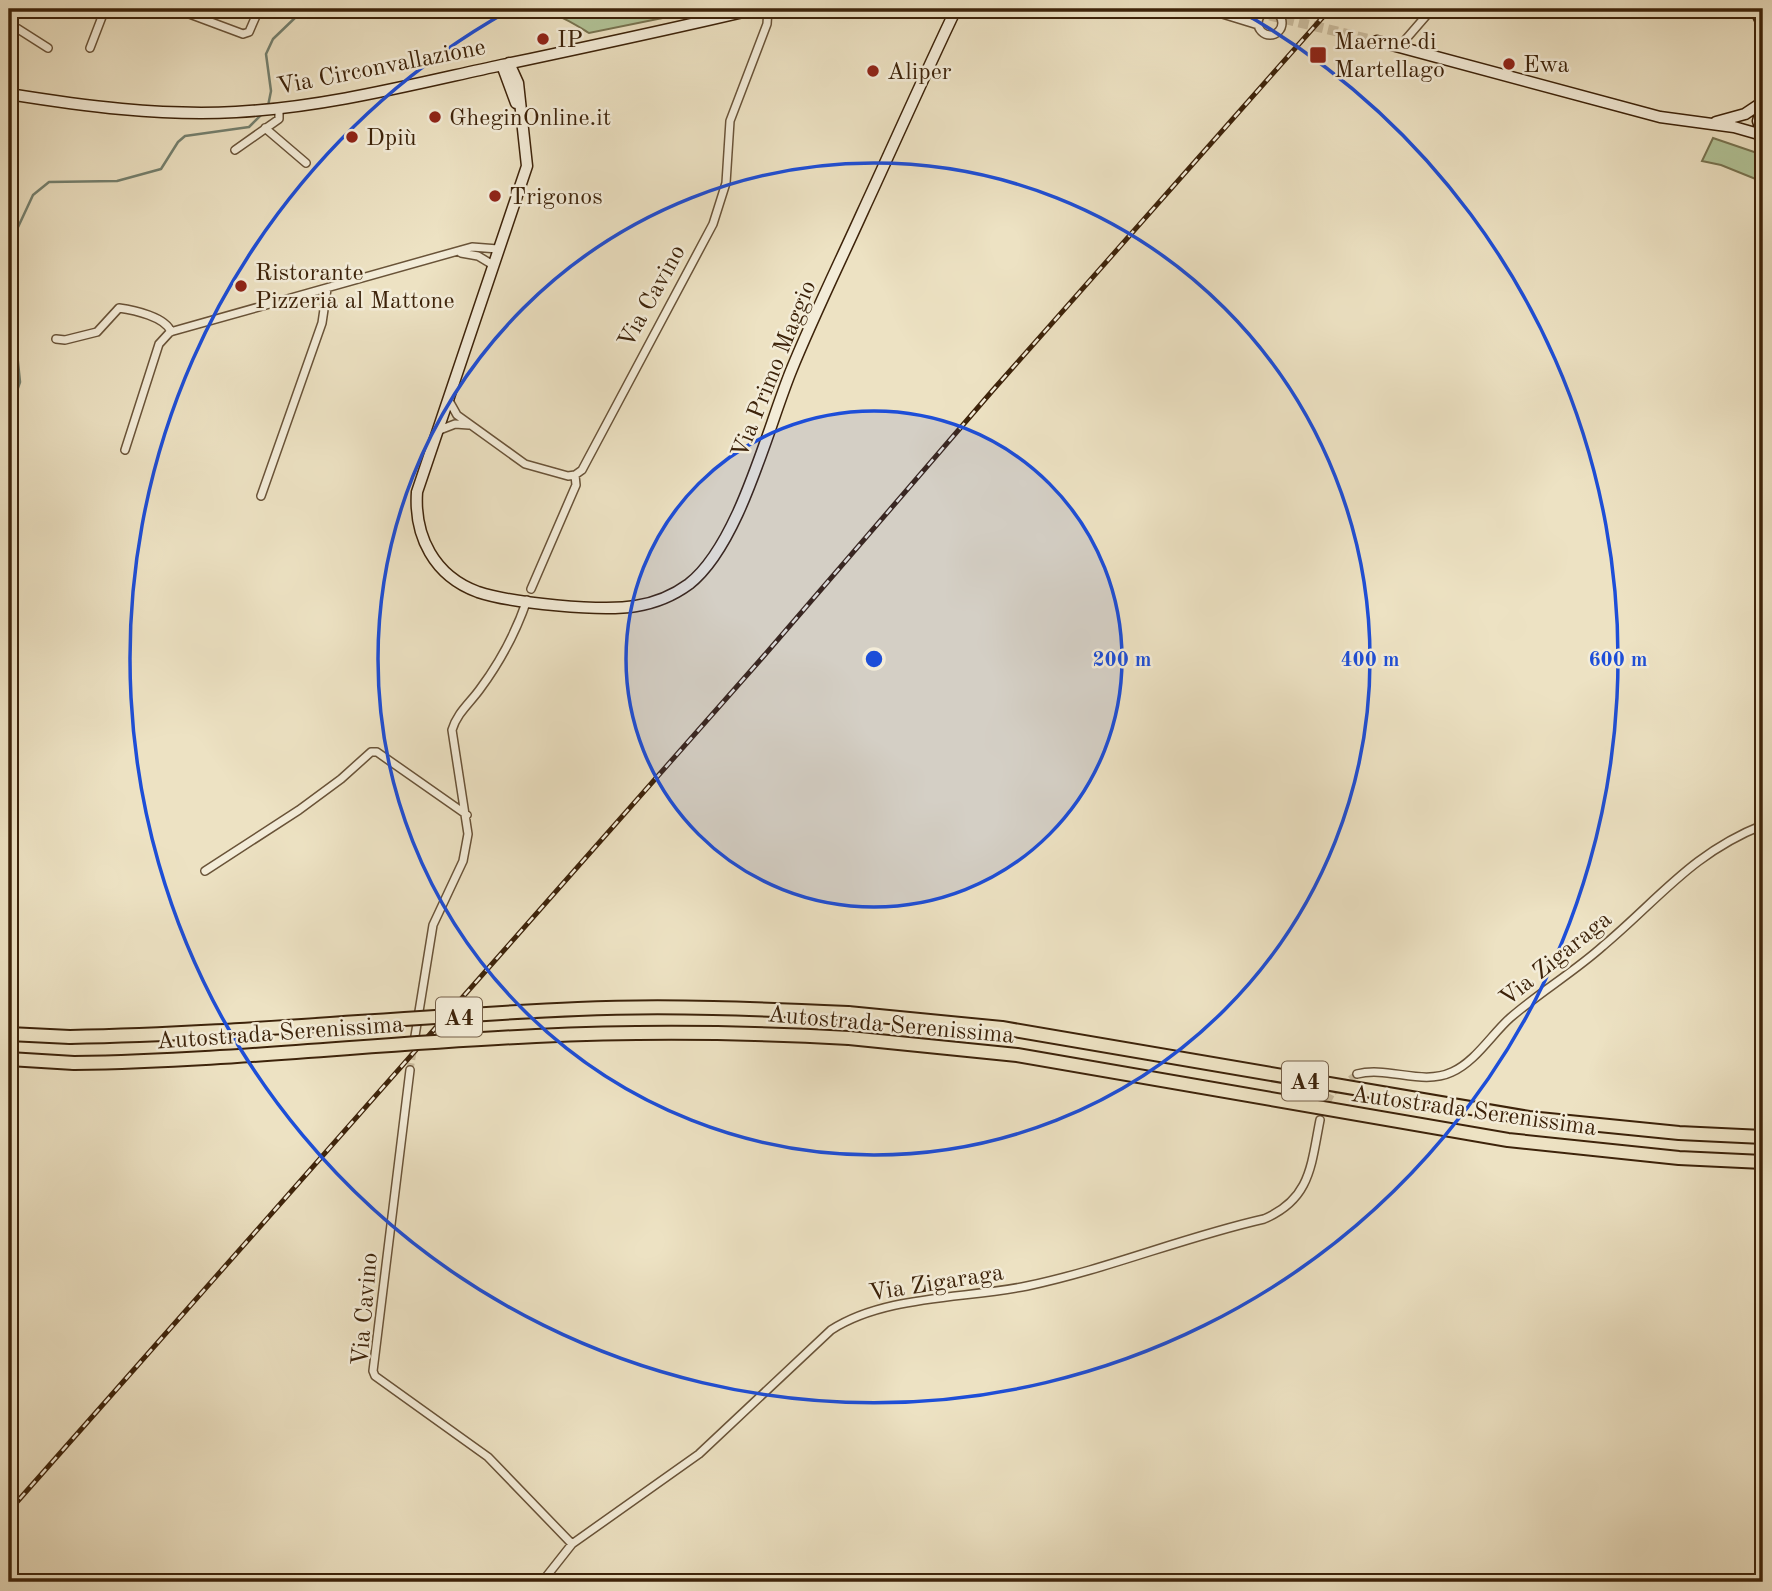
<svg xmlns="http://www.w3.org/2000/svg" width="1772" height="1591" font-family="'Old Standard TT',serif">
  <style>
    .green { fill: #b2c498; stroke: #787451; stroke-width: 2 }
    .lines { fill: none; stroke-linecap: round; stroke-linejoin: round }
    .stream { stroke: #74806f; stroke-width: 2.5 }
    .street-tunnel { stroke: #cabc9e; stroke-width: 7; stroke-dasharray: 7 3.5; stroke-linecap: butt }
    .secondary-tunnel { stroke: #cabc9e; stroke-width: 10; stroke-dasharray: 10 5; stroke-linecap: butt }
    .street-casing { stroke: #695338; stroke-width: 10 }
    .secondary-casing { stroke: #3d230a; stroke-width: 13 }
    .highway-casing { stroke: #3d230a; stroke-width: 16 }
    .street { stroke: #f3ecd8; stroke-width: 7 }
    .secondary { stroke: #f3ecd8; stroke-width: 10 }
    .highway { stroke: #ede2c3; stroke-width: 12 }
    .rail-casing { stroke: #3d230a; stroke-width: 5 }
    .rail { stroke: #f3ecd8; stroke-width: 2.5; stroke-dasharray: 8; stroke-linecap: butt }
    .highway-bridge-casing { stroke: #3d230a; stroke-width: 16; stroke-linecap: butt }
    .highway-bridge { stroke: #ede2c3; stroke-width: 12 }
    .ring { fill: none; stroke: #1d4ed8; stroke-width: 3.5 }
    .poi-dot { fill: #8f2418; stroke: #f3ecd8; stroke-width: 2.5 }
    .labels { text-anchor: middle; stroke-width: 5; stroke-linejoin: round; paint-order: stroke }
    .shield { fill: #f3ecd8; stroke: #745f48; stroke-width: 2 }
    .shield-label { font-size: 23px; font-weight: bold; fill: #3d230a }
    .poi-label { font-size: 24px; fill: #3d230a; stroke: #f3ecd8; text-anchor: start }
    .street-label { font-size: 24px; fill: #3d230a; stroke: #f3ecd8 }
    .centre { fill: #1d4ed8; stroke: #f3ecd8; stroke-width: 3.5 }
    .ring-label { font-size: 21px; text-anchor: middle; font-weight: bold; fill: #1d4ed8; stroke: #f3ecd8; stroke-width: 5; stroke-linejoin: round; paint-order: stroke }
  </style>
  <rect width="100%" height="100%" fill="#ede2c3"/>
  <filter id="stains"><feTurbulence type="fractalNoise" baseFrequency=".00286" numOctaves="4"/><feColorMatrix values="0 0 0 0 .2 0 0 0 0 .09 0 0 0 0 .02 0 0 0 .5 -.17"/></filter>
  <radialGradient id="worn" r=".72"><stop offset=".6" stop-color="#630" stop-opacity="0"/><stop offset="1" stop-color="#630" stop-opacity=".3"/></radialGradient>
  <path class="green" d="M 530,9 L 707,9 L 589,33 C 568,20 554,10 528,13 Z
    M 1713,138 L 1763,155 L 1763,182 L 1721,165 L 1702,161 Z"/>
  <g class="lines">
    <path class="stream" d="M 268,106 L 271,91 L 266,54 L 273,39 L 299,14 L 354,9
      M 9,414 L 20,382 L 12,305 L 12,240 L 33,195 L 49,182 L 117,181 L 161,169 L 178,142 L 185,136 L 249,127 L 262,114"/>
    <path class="street-tunnel" d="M 410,1070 L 415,1040
      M 1323,1110 L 1332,1093 L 1357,1074"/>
    <path class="secondary-tunnel" d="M 1255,12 L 1377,41"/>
    <g class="street-casing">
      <path id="street" d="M 176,9 L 243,34 L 249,32 L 259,9
        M 1206,9 L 1258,25
        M1258 23a12 12 0 1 1 24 0a12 12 0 1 1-24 0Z
        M 9,17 L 15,27 L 48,48
        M 1406,39 L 1432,9
        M 90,48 L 105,9
        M 265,128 L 306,163
        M 235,150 L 279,119 L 279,108
        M 461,253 L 478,256 L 493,265
        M 56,339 L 65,340 L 97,332 L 119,308 C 134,310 166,317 171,332
        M 448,399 L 457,415 L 525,464 L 568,476 L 575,475
        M 437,431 L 455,424 L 469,425
        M 125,450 L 159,344 L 170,332 L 472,247 L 498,249
        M 575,475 L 582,470 L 713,224 L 726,183 L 730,121 L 767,24 L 768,9
        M 261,496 L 322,323 L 327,289
        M 531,589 L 576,485 L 575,475
        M 205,871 L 299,810 L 341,779 L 371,752 L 377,752 L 467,815
        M 415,1036 L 433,925 L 463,861 L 468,834 L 452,730 C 457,713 470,703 480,689 C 500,662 516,632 527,600
        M 410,1070 L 373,1371 L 375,1376 L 488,1457 L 572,1544
        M 1357,1074 C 1388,1066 1422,1086 1452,1072 C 1475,1062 1492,1034 1510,1018 C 1540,992 1574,972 1603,946 C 1659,899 1692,853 1763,825
        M 542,1582 L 572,1544 L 699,1454 L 831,1330 C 885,1295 964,1299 1027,1286 C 1108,1269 1184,1237 1264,1219 C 1311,1199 1311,1165 1320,1120"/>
    </g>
    <g class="secondary-casing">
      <path id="secondary" d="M 1243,9 L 1255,12
        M 1755,9 L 1763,26
        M 1377,41 L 1660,117 L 1734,127 L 1762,135
        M 509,63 L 518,83 L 527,166 L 417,492 C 414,536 434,576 478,592 C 511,603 602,612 636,606 C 655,603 674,595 689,584 C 739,545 767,430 791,371 C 813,317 839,264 863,211 C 894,144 924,76 956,9
        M 502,65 L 516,103
        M 9,94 C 84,106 159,116 236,112 C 327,107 414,84 502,65 C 587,47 672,29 756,9
        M 1716,122 L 1745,114 L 1763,102
        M 1763,136 L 1758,121 L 1763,104"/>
    </g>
    <g class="highway-casing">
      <path id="highway" d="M 848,1013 L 1002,1028 L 1529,1118 L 1679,1133 L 1763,1137
        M 9,1034 L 70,1037
        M 849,1038 L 1017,1055 L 1508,1140 L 1679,1158 L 1763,1162
        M 9,1059 L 74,1063"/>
    </g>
    <use href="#street" class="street"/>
    <use href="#secondary" class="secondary"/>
    <use href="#highway" class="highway"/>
    <g class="rail-casing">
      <path id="rail" d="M 9,1511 L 762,658 L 993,390 L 1330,9"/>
    </g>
    <use href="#rail" class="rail"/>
    <g class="highway-bridge-casing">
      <path id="highway-bridge" d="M 70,1037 C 240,1034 408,1016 578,1009 C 668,1005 758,1009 848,1013
        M 74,1063 C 228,1061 381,1043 536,1036 C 641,1031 744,1032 849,1038"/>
    </g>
    <use href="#highway-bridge" class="highway-bridge"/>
  </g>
  <circle cx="874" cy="659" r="248" fill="#1d4ed8" fill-opacity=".12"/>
  <g class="ring">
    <circle cx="874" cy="659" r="248"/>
    <circle cx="874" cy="659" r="496"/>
    <path d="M1240 11A744 744 0 1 1 508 11"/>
  </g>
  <g class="poi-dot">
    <circle cx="543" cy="39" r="7"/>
    <rect x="1309" y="46" width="18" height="18" rx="3.5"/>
    <circle cx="1509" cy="64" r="7"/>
    <circle cx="873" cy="71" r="7"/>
    <circle cx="435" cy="117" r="7"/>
    <circle cx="352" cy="137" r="7"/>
    <circle cx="495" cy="196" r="7"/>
    <circle cx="241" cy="286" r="7"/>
  </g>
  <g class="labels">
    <g class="shield">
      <rect x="436" y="997.5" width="46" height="39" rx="5"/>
      <rect x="1282" y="1061.5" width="46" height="39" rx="5"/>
    </g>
    <g class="shield-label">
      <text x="459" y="1025">A4</text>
      <text x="1305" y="1089">A4</text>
    </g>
    <g class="poi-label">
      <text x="557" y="47">IP</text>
      <text x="1334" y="49">Maerne di<tspan x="1334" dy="28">Martellago</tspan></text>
      <text x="1523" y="72">Ewa</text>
      <text x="887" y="79">Aliper</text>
      <text x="449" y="125">GheginOnline.it</text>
      <text x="366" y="145">Dpiù</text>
      <text x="509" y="204">Trigonos</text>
      <text x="255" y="280">Ristorante<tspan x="255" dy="28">Pizzeria al Mattone</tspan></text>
    </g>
    <g class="street-label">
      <text transform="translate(381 66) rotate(-11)" y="8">Via Circonvallazione</text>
      <text transform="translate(651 296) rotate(-61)" y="8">Via Cavino</text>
      <text transform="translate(773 369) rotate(-68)" y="8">Via Primo Maggio</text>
      <text transform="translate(1555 958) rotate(-39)" y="8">Via Zigaraga</text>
      <text transform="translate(891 1024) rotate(5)" y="8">Autostrada Serenissima</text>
      <text transform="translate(280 1032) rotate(-4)" y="8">Autostrada Serenissima</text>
      <text transform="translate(1474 1110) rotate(8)" y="8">Autostrada Serenissima</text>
      <text transform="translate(936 1282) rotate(-9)" y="8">Via Zigaraga</text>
      <text transform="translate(364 1309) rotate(-85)" y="8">Via Cavino</text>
    </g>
  </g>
  <circle cx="874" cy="659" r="10" class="centre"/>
  <g class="ring-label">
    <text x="1122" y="666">200 m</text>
    <text x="1370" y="666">400 m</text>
    <text x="1618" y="666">600 m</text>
  </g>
  <rect width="1772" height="1591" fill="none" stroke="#ede2c3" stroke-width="35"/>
  <rect x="10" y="10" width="1751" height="1570" fill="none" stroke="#3d230a" stroke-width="3.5"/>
  <rect x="18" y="18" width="1737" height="1556" fill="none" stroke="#3d230a" stroke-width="2"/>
  <rect width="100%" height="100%" filter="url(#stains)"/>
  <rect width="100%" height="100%" fill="url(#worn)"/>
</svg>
